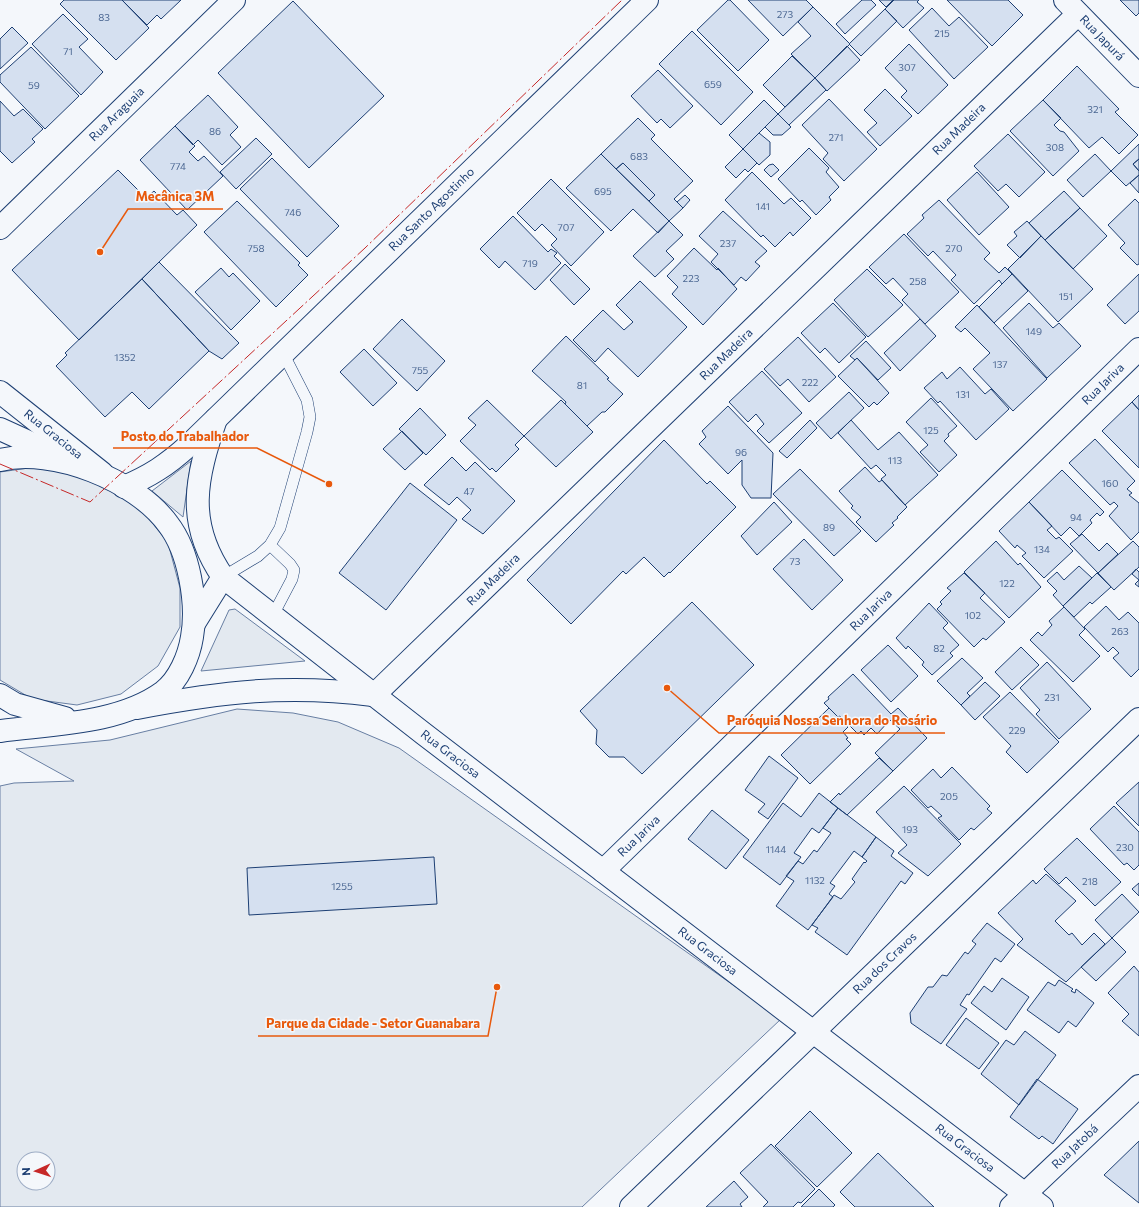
<svg xmlns="http://www.w3.org/2000/svg" width="1139" height="1207" font-family="Commissioner,sans-serif">
  <style>
    .green { fill: #e3e9f0; stroke: #687fa3; fill-rule: evenodd }
    .building { fill: #d5e0f0; stroke: #1d3f73 }
    .lines { fill: none; stroke-linecap: round; stroke-linejoin: round }
    .lane-casing { stroke: #1d3f73; stroke-width: 12 }
    .street-casing { stroke: #1d3f73; stroke-width: 24 }
    .secondary-casing { stroke: #1d3f73; stroke-width: 24 }
    .primary-casing { stroke: #1d3f73; stroke-width: 24 }
    .lane { stroke: #f4f7fb; stroke-width: 11 }
    .street { stroke: #f4f7fb; stroke-width: 22 }
    .secondary { stroke: #f4f7fb; stroke-width: 22 }
    .primary { stroke: #f4f7fb; stroke-width: 22 }
    .power { stroke: #c62828; stroke-width: 1; stroke-dasharray: 14 3 2 3; stroke-linecap: butt }
    .labels { text-anchor: middle; stroke-width: 3; stroke-linejoin: round; paint-order: stroke }
    .number-label { font-size: 10px; fill: #4b6792 }
    .street-label { font-size: 12px; fill: #1d3f73; stroke: #f4f7fb }
    .leader { fill: none; stroke: #e8590c; stroke-width: 1.5 }
    .callout-dot { fill: #e8590c; stroke: #f4f7fb; stroke-width: 1.5 }
    .callout-label { font-size: 13px; text-anchor: middle; font-weight: bold; fill: #e8590c; stroke: #f4f7fb; stroke-width: 3; stroke-linejoin: round; paint-order: stroke }
  </style>
  <rect width="100%" height="100%" fill="#f4f7fb"/>
  <path class="green" d="M 191,461 L 183,517 L 152,491 Z
    M 36,467 L 80,472 L 140,507 L 168,543 L 180,588 L 180,627 L 158,666 L 121,694 L 77,705 L 32,699 L 0,680 L 0,472 Z
    M 235,609 L 305,661 L 201,671 L 229,610 Z
    M 237,709 L 293,713 L 338,722 L 399,748 L 781,1019 L 582,1207 L 0,1207 L 0,786 L 14,783 L 74,781 L 16,749 L 110,740 ZM 24,1159 L 48,1159 L 48,1183 L 24,1183 Z"/>
  <path class="building" d="M 64,0 L 122,0 L 149,28 L 116,60 L 60,4 Z
    M 122,0 L 181,0 L 161,19 L 157,15 L 147,25 Z
    M 728,0 L 730,0 L 769,40 L 738,71 L 697,30 Z
    M 748,0 L 806,0 L 813,7 L 783,36 Z
    M 862,0 L 871,0 L 876,5 L 845,34 L 836,24 Z
    M 879,0 L 893,0 L 886,7 Z
    M 894,0 L 919,0 L 917,2 L 924,8 L 903,28 L 885,9 Z
    M 947,0 L 1008,0 L 1023,15 L 992,46 Z
    M 1120,0 L 1139,0 L 1139,13 L 1136,16 Z
    M 293,1 L 384,96 L 309,168 L 218,73 Z
    M 813,7 L 850,44 L 815,78 L 791,54 L 811,36 L 798,22 Z
    M 932,8 L 949,26 L 959,17 L 988,47 L 954,79 L 909,30 Z
    M 885,9 L 897,21 L 861,56 L 849,44 Z
    M 63,14 L 88,39 L 79,47 L 103,72 L 81,95 L 32,44 Z
    M 12,27 L 28,43 L 0,69 L 0,39 Z
    M 692,31 L 753,92 L 721,125 L 659,64 Z
    M 909,44 L 948,85 L 918,114 L 901,97 L 907,91 L 885,68 Z
    M 847,46 L 860,60 L 827,91 L 815,78 Z
    M 31,47 L 79,96 L 45,129 L 0,82 L 0,75 Z
    M 792,56 L 815,78 L 785,107 L 763,85 Z
    M 1077,66 L 1119,109 L 1115,112 L 1138,135 L 1119,154 L 1102,137 L 1089,148 L 1043,100 Z
    M 658,70 L 693,106 L 670,128 L 661,119 L 657,123 L 631,96 Z
    M 815,78 L 826,90 L 789,125 L 778,114 Z
    M 885,89 L 912,116 L 880,146 L 867,132 L 877,123 L 864,110 Z
    M 208,95 L 238,127 L 230,135 L 241,147 L 222,165 L 198,140 L 193,145 L 175,126 Z
    M 829,99 L 877,149 L 844,181 L 823,159 L 828,153 L 802,125 Z
    M 764,100 L 778,114 L 743,149 L 729,135 Z
    M 1043,100 L 1061,118 L 1054,125 L 1060,131 L 1064,132 L 1079,151 L 1053,176 L 1010,131 Z
    M 0,101 L 14,116 L 23,109 L 43,129 L 32,139 L 35,142 L 12,163 L 0,151 Z
    M 778,114 L 791,127 L 782,135 L 773,135 L 765,127 Z
    M 638,118 L 655,135 L 651,139 L 693,181 L 674,199 L 683,208 L 669,221 L 649,201 L 655,195 L 623,163 L 616,169 L 601,154 Z
    M 175,126 L 195,146 L 189,152 L 198,161 L 204,156 L 223,176 L 187,210 L 140,160 Z
    M 759,133 L 770,142 L 770,155 L 759,165 L 743,149 Z
    M 1008,134 L 1045,172 L 1019,197 L 1006,184 L 998,191 L 974,166 Z
    M 256,138 L 272,154 L 236,189 L 220,172 Z
    M 1139,144 L 1139,159 L 1133,164 L 1139,171 L 1139,175 L 1126,186 L 1111,171 Z
    M 809,148 L 829,168 L 826,172 L 839,187 L 829,197 L 831,200 L 816,215 L 802,200 L 800,202 L 778,179 Z
    M 743,149 L 757,163 L 748,172 L 745,169 L 736,178 L 725,167 Z
    M 601,154 L 669,221 L 658,233 L 633,209 L 611,231 L 566,188 Z
    M 1095,154 L 1111,171 L 1083,197 L 1067,180 Z
    M 272,158 L 339,226 L 307,257 L 240,189 Z
    M 1139,159 L 1139,171 L 1133,164 Z
    M 623,163 L 655,195 L 649,201 L 616,169 Z
    M 773,164 L 779,170 L 771,177 L 764,170 L 769,165 Z
    M 118,170 L 146,198 L 154,191 L 177,215 L 183,210 L 197,225 L 79,340 L 12,270 Z
    M 752,172 L 784,204 L 791,198 L 811,218 L 793,236 L 790,232 L 775,247 L 763,235 L 761,237 L 725,200 Z
    M 977,172 L 1009,207 L 979,235 L 947,200 Z
    M 1139,175 L 1139,193 L 1130,183 Z
    M 551,179 L 604,232 L 571,266 L 551,245 L 557,239 L 542,224 L 535,231 L 517,213 Z
    M 1064,191 L 1080,208 L 1045,240 L 1029,223 Z
    M 685,195 L 690,200 L 683,208 L 677,202 Z
    M 1135,199 L 1139,203 L 1139,264 L 1137,265 L 1120,248 L 1125,243 L 1108,225 Z
    M 939,200 L 990,253 L 984,259 L 999,273 L 1005,267 L 1012,274 L 1002,284 L 999,280 L 974,304 L 951,280 L 956,275 L 933,251 L 928,256 L 907,234 L 924,218 L 922,215 Z
    M 237,201 L 300,263 L 298,265 L 308,275 L 276,307 L 204,232 Z
    M 1080,208 L 1107,236 L 1073,269 L 1045,240 Z
    M 723,211 L 767,251 L 755,262 L 760,266 L 746,281 L 741,277 L 734,285 L 711,262 L 718,254 L 699,236 Z
    M 513,216 L 548,252 L 551,249 L 557,253 L 554,256 L 561,263 L 535,290 L 505,261 L 499,268 L 480,249 Z
    M 669,221 L 683,235 L 666,251 L 674,259 L 655,277 L 633,256 Z
    M 1027,221 L 1041,236 L 1020,258 L 1007,245 L 1017,236 L 1014,232 Z
    M 904,234 L 959,292 L 925,324 L 902,300 L 908,294 L 893,278 L 886,284 L 869,267 Z
    M 1041,236 L 1093,289 L 1058,322 L 1008,269 Z
    M 694,248 L 717,270 L 718,268 L 737,289 L 703,325 L 672,294 L 678,287 L 667,276 Z
    M 159,262 L 239,343 L 222,359 L 209,351 L 142,279 Z
    M 565,264 L 590,289 L 574,305 L 550,280 Z
    M 221,268 L 229,277 L 233,273 L 260,301 L 231,330 L 195,292 Z
    M 867,269 L 903,305 L 868,337 L 834,300 Z
    M 1012,274 L 1028,291 L 994,323 L 979,307 Z
    M 1139,274 L 1139,311 L 1125,324 L 1107,305 Z
    M 142,279 L 209,351 L 149,409 L 132,392 L 105,417 L 56,366 L 67,355 L 65,353 Z
    M 640,281 L 687,327 L 638,377 L 608,348 L 595,362 L 573,340 L 603,310 L 624,330 L 633,322 L 616,305 Z
    M 833,303 L 866,337 L 839,363 L 825,348 L 820,353 L 801,333 Z
    M 1029,303 L 1053,328 L 1059,323 L 1081,346 L 1047,378 L 1003,328 Z
    M 977,305 L 1047,379 L 1013,411 L 973,369 L 990,353 L 965,328 L 961,332 L 955,327 Z
    M 402,319 L 445,361 L 417,391 L 373,349 Z
    M 920,319 L 936,336 L 900,371 L 884,353 Z
    M 566,336 L 609,378 L 607,379 L 623,394 L 605,412 L 602,412 L 587,426 L 565,404 L 566,402 L 532,371 Z
    M 798,337 L 836,377 L 809,402 L 788,379 L 780,386 L 764,369 Z
    M 866,341 L 891,368 L 878,380 L 857,358 L 855,360 L 850,356 Z
    M 364,349 L 397,383 L 373,406 L 340,372 Z
    M 857,358 L 889,393 L 877,405 L 874,402 L 869,407 L 838,376 Z
    M 960,367 L 985,394 L 991,389 L 1009,409 L 976,440 L 940,401 L 938,403 L 924,388 L 942,372 L 947,379 Z
    M 762,371 L 802,413 L 769,443 L 757,431 L 764,424 L 756,414 L 748,422 L 729,402 Z
    M 849,392 L 864,408 L 831,439 L 816,423 Z
    M 1139,395 L 1139,410 L 1132,402 Z
    M 931,398 L 957,426 L 948,434 L 949,436 L 944,441 L 957,455 L 939,472 L 920,452 L 928,445 L 906,422 Z
    M 487,400 L 524,436 L 515,445 L 519,449 L 496,472 L 492,468 L 490,470 L 460,441 L 476,425 L 468,418 Z
    M 561,400 L 593,432 L 556,467 L 524,436 Z
    M 1132,402 L 1139,410 L 1139,468 L 1102,431 Z
    M 728,406 L 773,453 L 771,498 L 751,498 L 742,485 L 742,460 L 728,474 L 699,444 L 706,437 L 702,431 Z
    M 420,408 L 446,435 L 426,455 L 399,429 Z
    M 810,420 L 817,428 L 787,458 L 779,451 Z
    M 851,420 L 878,450 L 899,432 L 938,475 L 905,505 L 881,479 L 886,475 L 876,465 L 871,469 L 838,433 Z
    M 402,431 L 423,453 L 405,470 L 383,449 Z
    M 1095,439 L 1135,481 L 1127,489 L 1132,493 L 1129,495 L 1139,503 L 1139,532 L 1131,540 L 1109,516 L 1118,506 L 1114,502 L 1110,505 L 1069,463 Z
    M 664,440 L 707,484 L 710,481 L 736,507 L 670,573 L 669,572 L 664,577 L 644,557 L 626,574 L 623,571 L 571,624 L 527,580 Z
    M 452,457 L 466,471 L 475,462 L 515,501 L 483,534 L 462,519 L 471,510 L 457,497 L 449,505 L 424,485 Z
    M 865,467 L 879,482 L 882,480 L 907,507 L 897,517 L 898,518 L 892,523 L 894,525 L 876,542 L 856,522 L 861,517 L 851,508 L 853,506 L 839,491 Z
    M 800,469 L 861,531 L 834,556 L 773,494 Z
    M 1062,470 L 1104,512 L 1100,516 L 1097,513 L 1090,520 L 1092,523 L 1079,536 L 1070,527 L 1061,536 L 1029,502 Z
    M 410,483 L 457,520 L 386,610 L 339,573 Z
    M 774,502 L 792,522 L 757,555 L 741,536 Z
    M 1029,502 L 1052,526 L 1047,530 L 1056,539 L 1059,537 L 1073,551 L 1044,578 L 1022,556 L 1026,553 L 1017,545 L 1015,548 L 999,531 Z
    M 1082,534 L 1099,551 L 1107,543 L 1118,554 L 1098,573 L 1070,544 Z
    M 804,539 L 843,580 L 812,610 L 773,569 Z
    M 996,541 L 1018,565 L 1020,563 L 1041,587 L 1009,618 L 964,572 Z
    M 1133,541 L 1139,547 L 1139,567 L 1114,590 L 1098,573 Z
    M 1079,566 L 1092,578 L 1063,606 L 1053,595 L 1057,591 L 1047,581 L 1057,572 L 1064,580 Z
    M 1136,569 L 1139,572 L 1139,587 L 1135,584 L 1139,580 L 1132,574 Z
    M 964,573 L 985,593 L 980,598 L 1005,622 L 986,640 L 983,638 L 974,647 L 937,609 L 942,604 L 940,602 L 951,591 L 947,588 Z
    M 1097,573 L 1111,587 L 1092,604 L 1090,602 L 1074,617 L 1063,606 Z
    M 692,602 L 754,665 L 642,774 L 624,757 L 609,757 L 596,744 L 597,730 L 580,711 Z
    M 929,603 L 948,623 L 943,628 L 959,645 L 950,653 L 953,656 L 932,675 L 922,665 L 924,662 L 908,646 L 906,649 L 896,638 Z
    M 1106,606 L 1119,620 L 1128,612 L 1139,623 L 1139,669 L 1131,677 L 1113,658 L 1119,653 L 1113,647 L 1108,652 L 1084,627 Z
    M 1064,607 L 1085,629 L 1079,635 L 1100,656 L 1073,682 L 1030,640 L 1038,632 L 1042,636 L 1052,625 L 1049,621 Z
    M 888,645 L 918,676 L 891,702 L 861,670 Z
    M 1021,647 L 1039,665 L 1012,690 L 995,672 Z
    M 962,658 L 983,678 L 967,693 L 970,696 L 961,705 L 937,681 Z
    M 1047,662 L 1091,709 L 1059,739 L 1036,714 L 1040,710 L 1020,688 Z
    M 853,674 L 891,714 L 898,708 L 927,738 L 893,771 L 875,753 L 900,729 L 890,720 L 877,734 L 871,728 L 864,735 L 861,731 L 858,734 L 840,716 L 838,717 L 824,703 L 829,699 L 828,697 Z
    M 985,682 L 1000,696 L 975,720 L 961,705 Z
    M 1010,692 L 1059,742 L 1027,773 L 1006,752 L 1011,746 L 983,717 Z
    M 829,708 L 848,727 L 843,732 L 848,738 L 846,739 L 851,744 L 810,784 L 781,755 Z
    M 769,756 L 798,778 L 768,819 L 758,812 L 765,804 L 745,790 Z
    M 879,758 L 893,771 L 847,815 L 830,802 L 839,793 L 840,795 Z
    M 952,767 L 990,806 L 987,809 L 992,813 L 974,830 L 971,828 L 959,840 L 938,818 L 942,816 L 931,806 L 928,808 L 911,790 L 933,769 L 941,778 Z
    M 1139,782 L 1139,826 L 1116,803 Z
    M 904,786 L 961,844 L 928,876 L 898,853 L 907,845 L 876,812 Z
    M 819,793 L 838,808 L 819,833 L 812,828 L 794,853 L 801,857 L 780,885 L 743,857 L 783,803 L 801,817 Z
    M 1114,806 L 1139,832 L 1139,865 L 1134,870 L 1127,863 L 1124,865 L 1090,829 Z
    M 838,808 L 876,837 L 862,857 L 854,851 L 830,883 L 835,886 L 829,894 L 833,897 L 808,930 L 776,906 L 794,881 L 786,876 L 798,861 L 803,864 L 814,850 L 817,852 L 831,833 L 823,828 Z
    M 712,810 L 749,840 L 726,869 L 688,839 Z
    M 876,837 L 894,851 L 891,856 L 913,873 L 905,884 L 901,881 L 847,955 L 815,932 L 818,928 L 812,925 L 834,895 L 841,899 L 855,882 L 852,879 L 864,862 L 865,863 L 867,861 L 862,857 Z
    M 1077,838 L 1121,882 L 1095,906 L 1066,877 L 1059,884 L 1044,869 Z
    M 434,857 L 437,904 L 249,915 L 247,868 Z
    M 1046,874 L 1076,901 L 1055,921 L 1069,935 L 1072,933 L 1082,945 L 1094,933 L 1105,944 L 1066,982 L 1017,945 L 1023,939 L 998,913 L 1033,880 L 1036,884 Z
    M 1139,883 L 1139,896 L 1132,889 Z
    M 1122,894 L 1139,912 L 1112,938 L 1095,920 Z
    M 987,923 L 1015,944 L 1001,962 L 995,958 L 969,995 L 967,994 L 960,1005 L 967,1009 L 941,1044 L 911,1023 L 910,1013 L 928,987 L 933,987 L 942,975 L 947,976 L 965,952 L 968,954 L 976,944 L 972,941 Z
    M 1112,938 L 1126,952 L 1096,981 L 1081,967 Z
    M 1134,966 L 1139,972 L 1139,1036 L 1122,1021 L 1129,1014 L 1108,993 Z
    M 1002,978 L 1029,997 L 1006,1030 L 971,1003 L 984,986 L 992,992 Z
    M 1059,980 L 1073,989 L 1071,991 L 1075,993 L 1076,989 L 1094,1003 L 1076,1027 L 1068,1021 L 1059,1033 L 1027,1010 L 1048,982 L 1055,986 Z
    M 966,1018 L 999,1043 L 979,1069 L 946,1045 Z
    M 1025,1031 L 1056,1055 L 1019,1105 L 981,1074 L 1006,1040 L 1014,1045 Z
    M 1037,1079 L 1078,1109 L 1053,1144 L 1042,1136 L 1039,1139 L 1010,1117 Z
    M 810,1111 L 852,1153 L 817,1187 L 775,1146 Z
    M 1139,1141 L 1139,1203 L 1104,1175 Z
    M 771,1144 L 815,1189 L 801,1203 L 798,1202 L 793,1207 L 763,1207 L 768,1202 L 740,1173 Z
    M 878,1153 L 934,1207 L 855,1207 L 840,1192 Z
    M 734,1181 L 748,1197 L 740,1204 L 742,1207 L 706,1207 Z
    M 819,1189 L 835,1205 L 833,1207 L 801,1207 Z"/>
  <g class="lines">
    <g class="lane-casing">
      <path id="lane" d="M 270,545 L 290,564 L 294,570 L 292,579 L 272,617
        M 223,577 L 258,556 L 270,545 L 280,528 L 307,432 L 310,417 L 307,400 L 283,353"/>
    </g>
    <g class="street-casing">
      <g id="street">
        <path id="s1" d="M 1065,0 L 1139,76"/>
        <path id="s2" d="M 0,228 L 234,0"/>
        <path id="s3" d="M 0,392 L 102,473"/>
        <path id="s4" d="M 374,695 L 1078,14"/>
        <path id="s5" d="M 603,871 L 1139,349"/>
        <path id="s6" d="M 631,1207 L 1139,719"/>
        <path id="s7" d="M 1011,1207 L 1139,1086"/>
      </g>
    </g>
    <g class="secondary-casing">
      <g id="secondary">
        <path id="s8" d="M 216,419 C 196,478 185,522 223,577 L 424,734 L 1042,1207"/>
        <path id="s9" d="M 124,487 C 150,476 167,465 188,446 L 647,0"/>
        <path d="M 195,622 L 223,577"/>
        <path d="M 137,708 C 221,692 287,684 373,695"/>
      </g>
    </g>
    <g class="primary-casing">
      <path id="primary" d="M 0,429 L 57,455
        M 0,460 C 53,447 136,480 168,524 C 189,551 198,603 192,637 C 189,656 179,680 163,692 C 119,724 53,724 0,731
        M 0,695 L 15,704 L 65,718"/>
    </g>
    <use href="#lane" class="lane"/>
    <use href="#street" class="street"/>
    <use href="#secondary" class="secondary"/>
    <use href="#primary" class="primary"/>
    <path class="power" d="M 0,464 L 90,502 L 365,248 L 622,0"/>
  </g>
  <g class="labels">
    <g class="number-label">
      <text x="785" y="18">273</text>
      <text x="104" y="21">83</text>
      <text x="942" y="37">215</text>
      <text x="68" y="55">71</text>
      <text x="907" y="71">307</text>
      <text x="713" y="88">659</text>
      <text x="34" y="89">59</text>
      <text x="1095" y="113">321</text>
      <text x="215" y="135">86</text>
      <text x="836" y="141">271</text>
      <text x="1055" y="151">308</text>
      <text x="639" y="160">683</text>
      <text x="178" y="170">774</text>
      <text x="603" y="195">695</text>
      <text x="763" y="210">141</text>
      <text x="293" y="216">746</text>
      <text x="566" y="231">707</text>
      <text x="728" y="247">237</text>
      <text x="256" y="252">758</text>
      <text x="954" y="252">270</text>
      <text x="530" y="267">719</text>
      <text x="691" y="282">223</text>
      <text x="918" y="285">258</text>
      <text x="1066" y="300">151</text>
      <text x="1034" y="335">149</text>
      <text x="125" y="361">1352</text>
      <text x="1000" y="368">137</text>
      <text x="420" y="374">755</text>
      <text x="810" y="386">222</text>
      <text x="582" y="389">81</text>
      <text x="963" y="398">131</text>
      <text x="931" y="434">125</text>
      <text x="741" y="456">96</text>
      <text x="895" y="464">113</text>
      <text x="1110" y="487">160</text>
      <text x="469" y="495">47</text>
      <text x="1076" y="521">94</text>
      <text x="829" y="531">89</text>
      <text x="1042" y="553">134</text>
      <text x="795" y="565">73</text>
      <text x="1007" y="587">122</text>
      <text x="973" y="619">102</text>
      <text x="1120" y="635">263</text>
      <text x="939" y="652">82</text>
      <text x="1052" y="701">231</text>
      <text x="1017" y="734">229</text>
      <text x="949" y="800">205</text>
      <text x="910" y="833">193</text>
      <text x="1125" y="851">230</text>
      <text x="776" y="853">1144</text>
      <text x="815" y="884">1132</text>
      <text x="1090" y="885">218</text>
      <text x="342" y="890">1255</text>
    </g>
    <g class="street-label">
      <text dy="4" stroke="none"><textPath href="#s1" startOffset="53">Rua Japurá</textPath></text>
      <text dy="4" stroke="none"><textPath href="#s2" startOffset="163">Rua Araguaia</textPath></text>
      <text dy="4" stroke="none"><textPath href="#s4" startOffset="814">Rua Madeira</textPath></text>
      <text dy="4" stroke="none"><textPath href="#s9" startOffset="416">Rua Santo Agostinho</textPath></text>
      <text dy="4" stroke="none"><textPath href="#s4" startOffset="490">Rua Madeira</textPath></text>
      <text dy="4" stroke="none"><textPath href="#s5" startOffset="698">Rua Jariva</textPath></text>
      <text dy="4" stroke="none"><textPath href="#s3" startOffset="68">Rua Graciosa</textPath></text>
      <text dy="4" stroke="none"><textPath href="#s4" startOffset="166">Rua Madeira</textPath></text>
      <text dy="4" stroke="none"><textPath href="#s5" startOffset="374">Rua Jariva</textPath></text>
      <text dy="4" stroke="none"><textPath href="#s8" startOffset="454">Rua Graciosa</textPath></text>
      <text dy="4" stroke="none"><textPath href="#s5" startOffset="50">Rua Jariva</textPath></text>
      <text dy="4" stroke="none"><textPath href="#s8" startOffset="778">Rua Graciosa</textPath></text>
      <text dy="4" stroke="none"><textPath href="#s6" startOffset="352">Rua dos Cravos</textPath></text>
      <text dy="4" stroke="none"><textPath href="#s7" startOffset="88">Rua Jatobá</textPath></text>
      <text dy="4" stroke="none"><textPath href="#s8" startOffset="1102">Rua Graciosa</textPath></text>
    </g>
  </g>
  <path class="leader" d="M100 252L128 209H223M329 484L257 448H113M667 688L719 733H945M497 987L488 1036H258"/>
  <g class="callout-dot">
    <circle cx="100" cy="252" r="4"/>
    <circle cx="329" cy="484" r="4"/>
    <circle cx="667" cy="688" r="4"/>
    <circle cx="497" cy="987" r="4"/>
  </g>
  <g class="callout-label">
    <text x="175" y="201">Mecânica 3M</text>
    <text x="185" y="441">Posto do Trabalhador</text>
    <text x="832" y="725">Paróquia Nossa Senhora do Rosário</text>
    <text x="373" y="1028">Parque da Cidade - Setor Guanabara</text>
  </g>
  <g transform="translate(36 1171) rotate(267)"><circle r="19" fill="#f4f7fb" stroke="#9eadc5"/>
  <path d="M0-3L7 15L0 10L-7 15Z" fill="#c62828"/>
  <text y="-6" font-size="11" font-weight="bold" text-anchor="middle" fill="#1d3f73">N</text>
  </g>
</svg>
